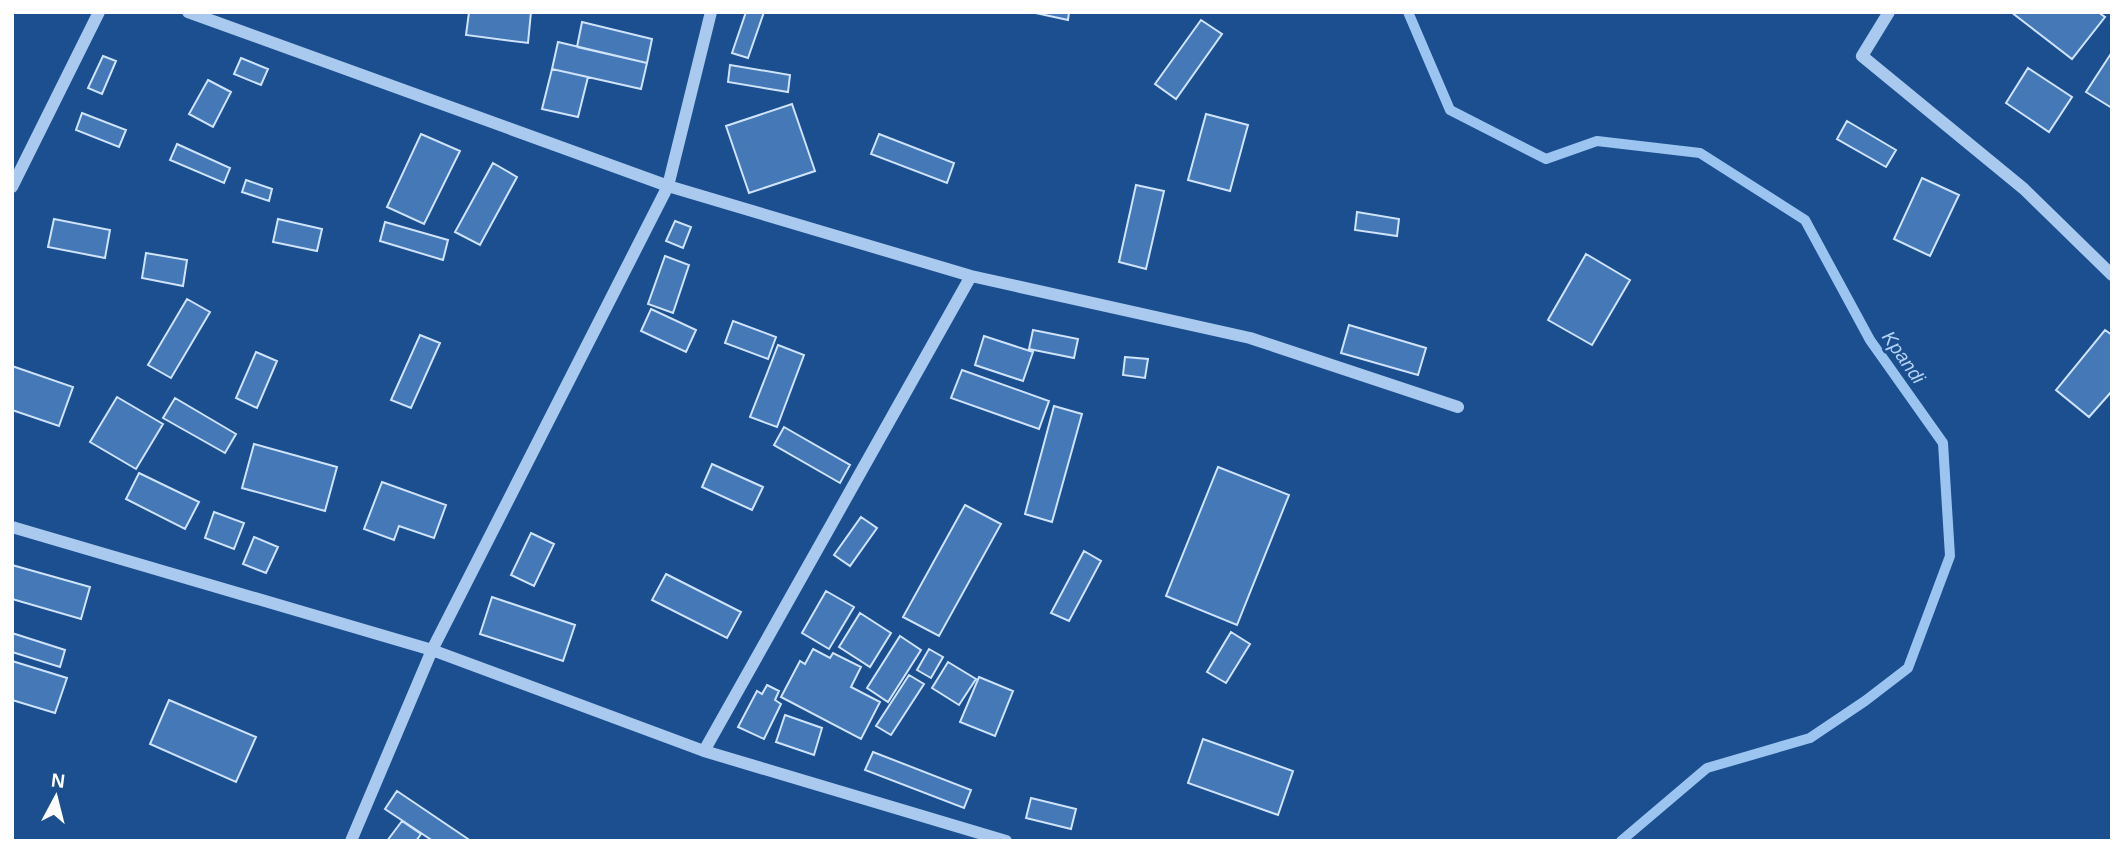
<svg xmlns="http://www.w3.org/2000/svg" width="2124" height="853" font-family="Helvetica,sans-serif">
  <style>
    .lines { fill: none; stroke-linecap: round; stroke-linejoin: round }
    .stream { stroke: #9cc4f0; stroke-width: 10 }
    .building { fill: #4478b7; stroke: #cfe3fa; stroke-width: 2 }
    .minor { stroke: #a9c9ee; stroke-width: 12 }
    .labels { text-anchor: middle; stroke-width: 6; stroke-linejoin: round; paint-order: stroke }
    .water-label { font-size: 19px; font-style: italic; fill: #b5d3f5; stroke: #1b4f8f }
  </style>
  <rect width="100%" height="100%" fill="#1b4f8f"/>
  <g class="lines">
    <path class="stream" d="M 1408,12 L 1450,110 L 1546,159 L 1597,141 L 1700,153 L 1805,220 L 1870,340 L 1943,443 L 1950,556 L 1908,668 L 1865,701 L 1810,738 L 1707,768 L 1621,841"/>
  </g>
  <path class="building" d="M 469,12 L 531,12 L 528,43 L 466,35 Z
    M 746,12 L 764,12 L 748,58 L 732,53 Z
    M 1031,12 L 1069,12 L 1068,20 Z
    M 2011,12 L 2098,12 L 2105,17 L 2072,59 Z
    M 1201,20 L 1222,34 L 1176,99 L 1155,84 Z
    M 582,22 L 652,39 L 647,63 L 577,47 Z
    M 558,42 L 647,63 L 641,89 L 552,69 Z
    M 2112,52 L 2112,108 L 2086,92 Z
    M 103,56 L 116,61 L 102,94 L 88,88 Z
    M 241,58 L 268,69 L 261,85 L 234,74 Z
    M 730,65 L 790,75 L 788,92 L 728,82 Z
    M 2028,68 L 2072,97 L 2049,132 L 2006,103 Z
    M 552,69 L 588,77 L 578,117 L 542,109 Z
    M 208,80 L 231,92 L 213,127 L 189,114 Z
    M 792,104 L 815,171 L 749,193 L 726,126 Z
    M 82,113 L 126,130 L 119,147 L 76,130 Z
    M 1206,114 L 1248,125 L 1230,191 L 1188,180 Z
    M 1847,121 L 1896,150 L 1886,167 L 1837,139 Z
    M 421,134 L 460,151 L 424,224 L 387,207 Z
    M 879,134 L 954,163 L 947,183 L 871,154 Z
    M 177,144 L 230,168 L 224,183 L 170,160 Z
    M 493,163 L 517,177 L 480,245 L 455,232 Z
    M 1922,178 L 1959,195 L 1930,256 L 1894,239 Z
    M 246,180 L 272,189 L 269,201 L 242,192 Z
    M 1136,185 L 1164,191 L 1146,269 L 1119,262 Z
    M 1357,212 L 1399,219 L 1397,236 L 1355,230 Z
    M 54,219 L 110,230 L 105,258 L 48,247 Z
    M 278,219 L 322,229 L 317,251 L 273,242 Z
    M 675,221 L 691,227 L 683,248 L 666,241 Z
    M 385,222 L 448,240 L 443,260 L 380,241 Z
    M 146,253 L 187,260 L 183,286 L 142,278 Z
    M 1586,254 L 1630,280 L 1592,345 L 1548,320 Z
    M 665,256 L 689,265 L 673,313 L 648,304 Z
    M 187,299 L 210,312 L 171,378 L 148,365 Z
    M 651,309 L 696,330 L 686,352 L 641,331 Z
    M 733,321 L 776,337 L 768,359 L 725,343 Z
    M 1349,325 L 1426,348 L 1418,375 L 1341,353 Z
    M 1033,330 L 1078,339 L 1074,358 L 1029,349 Z
    M 2105,330 L 2112,335 L 2112,391 L 2089,417 L 2056,390 Z
    M 420,335 L 440,343 L 411,408 L 391,400 Z
    M 984,336 L 1033,352 L 1023,381 L 975,365 Z
    M 778,345 L 804,355 L 777,427 L 750,417 Z
    M 256,352 L 277,361 L 257,408 L 236,398 Z
    M 1125,357 L 1148,359 L 1145,378 L 1123,375 Z
    M 12,366 L 73,387 L 59,426 L 12,410 Z
    M 962,370 L 1049,401 L 1039,429 L 951,398 Z
    M 117,397 L 163,424 L 136,469 L 90,442 Z
    M 175,398 L 236,434 L 225,453 L 163,418 Z
    M 1054,406 L 1082,414 L 1052,522 L 1025,514 Z
    M 784,427 L 850,465 L 840,483 L 774,445 Z
    M 254,444 L 337,467 L 325,511 L 242,488 Z
    M 712,464 L 763,487 L 752,510 L 702,487 Z
    M 1218,467 L 1289,495 L 1237,625 L 1166,596 Z
    M 139,473 L 199,502 L 185,529 L 126,499 Z
    M 382,482 L 446,505 L 434,538 L 399,526 L 394,540 L 364,529 Z
    M 965,505 L 1001,524 L 939,636 L 903,617 Z
    M 214,512 L 244,523 L 234,549 L 205,538 Z
    M 861,517 L 877,528 L 850,566 L 834,555 Z
    M 531,533 L 554,544 L 534,586 L 511,575 Z
    M 254,537 L 278,547 L 266,573 L 243,564 Z
    M 1084,551 L 1101,561 L 1069,621 L 1051,613 Z
    M 12,565 L 90,587 L 81,619 L 12,599 Z
    M 666,574 L 741,612 L 727,638 L 652,600 Z
    M 826,591 L 854,607 L 829,649 L 802,633 Z
    M 492,597 L 575,625 L 563,661 L 480,634 Z
    M 860,613 L 891,633 L 870,667 L 839,647 Z
    M 1231,632 L 1250,644 L 1226,683 L 1207,672 Z
    M 12,633 L 65,650 L 60,667 L 12,652 Z
    M 900,636 L 921,650 L 888,702 L 867,688 Z
    M 813,649 L 830,658 L 833,653 L 861,667 L 851,687 L 880,702 L 861,739 L 781,697 L 800,661 L 805,664 Z
    M 929,649 L 943,657 L 931,678 L 917,670 Z
    M 12,661 L 67,678 L 55,713 L 12,700 Z
    M 948,662 L 976,679 L 959,705 L 932,688 Z
    M 909,675 L 924,684 L 891,735 L 876,726 Z
    M 979,677 L 1013,691 L 995,736 L 960,722 Z
    M 767,685 L 779,691 L 775,700 L 781,704 L 764,739 L 738,727 L 757,691 L 762,694 Z
    M 169,700 L 256,737 L 236,782 L 150,744 Z
    M 785,715 L 822,728 L 814,755 L 776,742 Z
    M 1203,739 L 1293,771 L 1278,815 L 1188,783 Z
    M 873,752 L 971,790 L 964,808 L 865,770 Z
    M 397,791 L 471,841 L 433,841 L 385,809 Z
    M 1031,798 L 1076,809 L 1071,829 L 1026,818 Z
    M 402,821 L 421,834 L 416,841 L 387,841 Z"/>
  <g class="lines">
    <path class="minor" d="M 188,12 L 668,186 L 971,276 L 1250,338 L 1458,407
      M 1889,12 L 1862,56 L 2024,189 L 2112,275
      M 12,187 L 99,12
      M 12,527 L 432,650 L 704,751 L 1006,841
      M 704,751 L 971,276
      M 351,841 L 432,650 L 668,186 L 711,12"/>
  </g>
  <g class="labels">
    <g class="water-label">
      <text transform="translate(1904 357) rotate(55)" y="7">Kpandi</text>
    </g>
  </g>
  <rect width="2124" height="853" fill="none" stroke="#ffffff" stroke-width="28"/>
  <g transform="translate(56 797) rotate(7)" stroke="#1b4f8f" stroke-width="5" paint-order="stroke">
  <path d="M0-5L12 26L0 18L-12 26Z" fill="#ffffff"/>
  <text y="-10" font-size="19" font-weight="bold" text-anchor="middle" fill="#ffffff">N</text>
  </g>
</svg>
